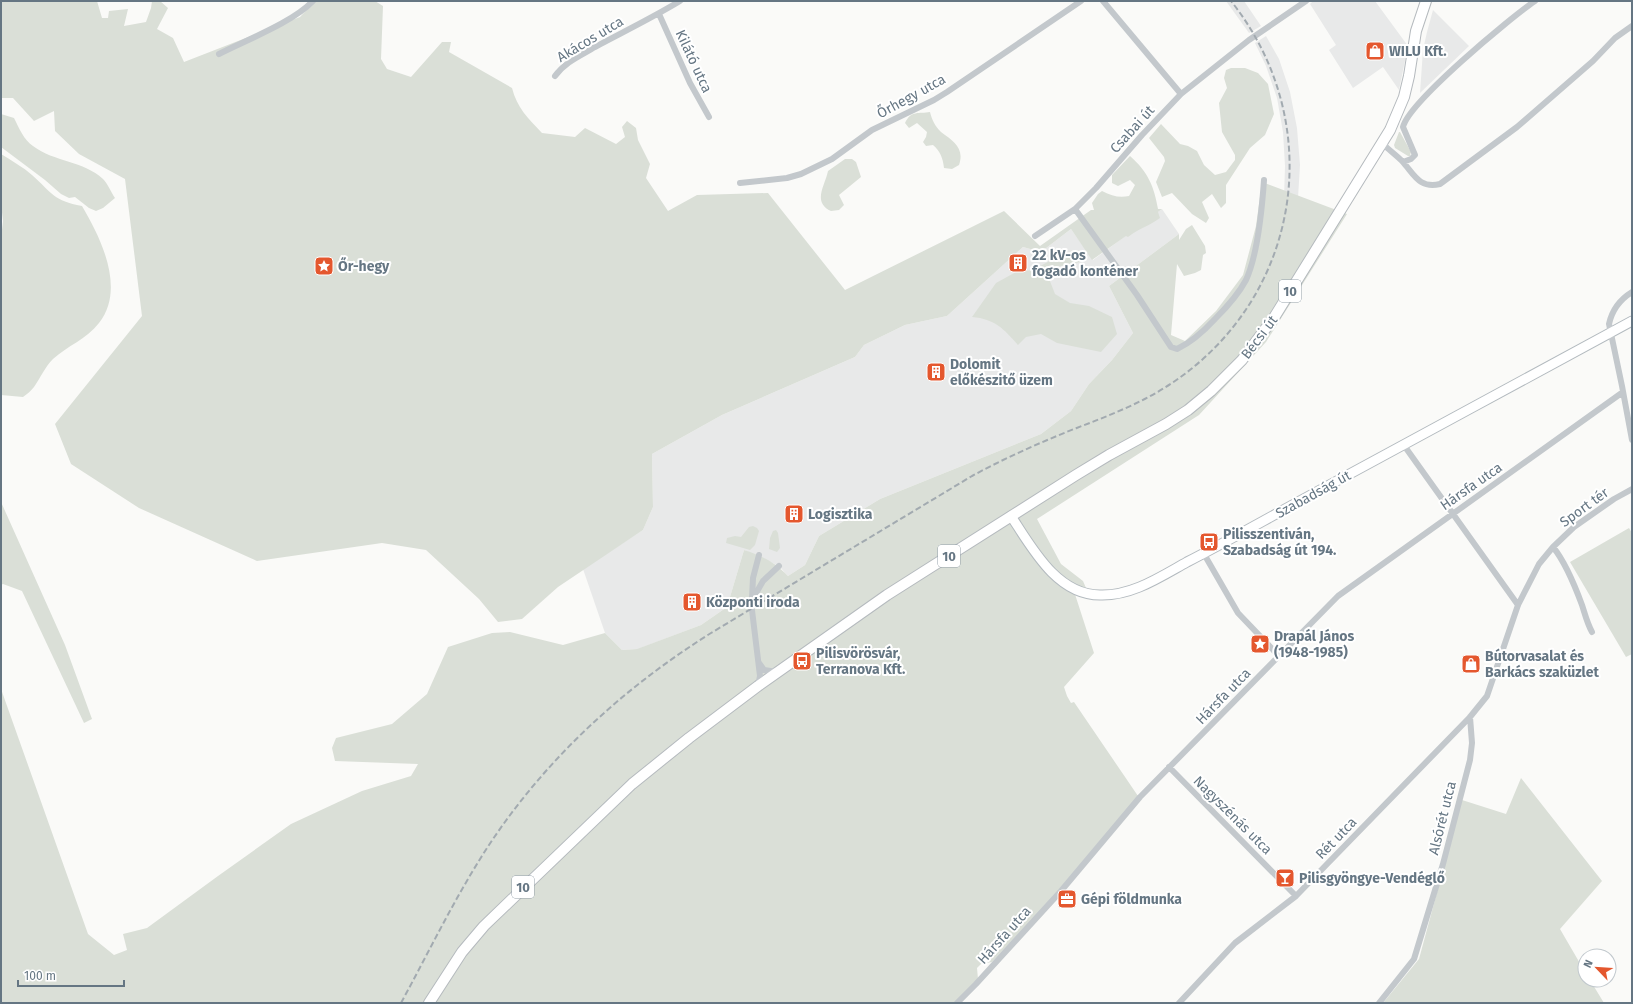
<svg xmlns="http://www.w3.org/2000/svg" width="1633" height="1004" font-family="'Fira Sans',sans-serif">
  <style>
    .built { fill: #e8e9e9 }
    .green { fill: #dadfd7 }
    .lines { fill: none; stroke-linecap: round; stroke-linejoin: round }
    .secondary-casing { stroke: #b3babf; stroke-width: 11 }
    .primary-casing { stroke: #b5babe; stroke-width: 12 }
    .street { stroke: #c3c8cc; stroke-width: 6 }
    .secondary { stroke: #fff; stroke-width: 9 }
    .primary { stroke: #fff; stroke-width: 10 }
    .rail { stroke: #a2aab0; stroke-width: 2; stroke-dasharray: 6 3; stroke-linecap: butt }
    .labels { text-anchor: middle; stroke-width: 4; stroke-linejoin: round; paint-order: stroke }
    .shield { fill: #fff; stroke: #939fa8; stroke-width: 1 }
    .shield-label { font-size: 13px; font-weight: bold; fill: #657683 }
    .street-label { font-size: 14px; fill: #657683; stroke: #fff }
    .poi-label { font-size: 14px; font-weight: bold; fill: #657683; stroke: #fff; text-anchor: start }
  </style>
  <rect width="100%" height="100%" fill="#fafaf8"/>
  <path class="built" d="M 1226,1 L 1244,1 L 1261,26 L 1249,33 Z
    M 1313,1 L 1375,1 L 1408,46 L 1399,90 L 1383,67 L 1353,88 L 1329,50 L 1336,45 L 1310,4 Z
    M 1433,10 L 1469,46 L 1420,93 L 1423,50 L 1427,32 Z
    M 1266,36 L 1279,59 L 1290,92 L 1297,128 L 1300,165 L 1298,198 L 1292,232 L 1279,271 L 1249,323 L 1222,355 L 1191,381 L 1166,398 L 1124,418 L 997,472 L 775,603 L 769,594 L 780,587 L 782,583 L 992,459 L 1120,404 L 1158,386 L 1197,357 L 1225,331 L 1248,300 L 1258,282 L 1266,265 L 1278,228 L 1284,198 L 1285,166 L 1283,132 L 1277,98 L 1266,66 L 1255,43 Z
    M 1162,209 L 1179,234 L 1109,286 L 1133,333 L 1112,360 L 1089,384 L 1071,411 L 1041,434 L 880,499 L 819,536 L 805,565 L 788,576 L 779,566 L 744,550 L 727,607 L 701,625 L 638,649 L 622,650 L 605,633 L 583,569 L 643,530 L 653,507 L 652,454 L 722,415 L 855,357 L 864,345 L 905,325 L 947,316 L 1023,247 L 1041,252 L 1071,229 L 1093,260 Z"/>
  <path class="green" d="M 1,1 L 97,1 L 102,18 L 108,18 L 109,11 L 128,9 L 124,26 L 146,22 L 151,8 L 152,1 L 160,1 L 168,8 L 157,29 L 173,38 L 184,62 L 300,17 L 315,1 L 375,1 L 383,6 L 381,59 L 387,69 L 411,77 L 442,42 L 451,42 L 449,52 L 512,88 C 517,108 528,118 542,133 L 575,137 L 585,128 L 616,144 L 625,137 L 622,127 L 627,121 L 636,128 L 638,140 L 650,164 L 646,178 L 668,211 L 697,195 L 768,193 L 845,290 L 1004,211 L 1040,246 L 1091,210 L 1094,210 L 1092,203 L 1098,194 L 1102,191 C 1112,196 1119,198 1129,196 L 1135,185 L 1130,180 L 1118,186 L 1112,183 L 1112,175 L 1130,156 C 1148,172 1154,186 1158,209 L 1162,209 L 1158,212 L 1160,218 C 1149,226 1138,229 1128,237 L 1126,236 L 1092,260 L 1071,229 L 1041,252 L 1023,247 L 947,316 L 905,325 L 864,345 L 855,357 L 722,415 L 652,454 L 653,507 L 643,530 L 558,587 L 522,619 L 498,622 L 479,599 L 426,550 L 382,543 L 257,561 L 139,508 L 71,464 L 55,424 L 142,316 L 125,179 L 79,154 L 55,131 L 54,111 L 34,121 L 13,98 L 1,98 Z
    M 1231,68 L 1245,68 L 1258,73 L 1268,84 L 1274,114 L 1265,135 L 1250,148 L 1226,185 L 1226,203 L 1221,208 L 1212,194 L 1202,202 L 1209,218 L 1206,223 L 1192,214 L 1172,193 L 1162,197 L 1156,182 L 1165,161 L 1164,157 L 1149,138 L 1161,124 L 1180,144 L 1188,146 L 1197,151 L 1204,165 L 1215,175 L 1226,172 L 1235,160 L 1235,155 L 1222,132 L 1219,103 L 1227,88 L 1224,78 L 1226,70 Z
    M 930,112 C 932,120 935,126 941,132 C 953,141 965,148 959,165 L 952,169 L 944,168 C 943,158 940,151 933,145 L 926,146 L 923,142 L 926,137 L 927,132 L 917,123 L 909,128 L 905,123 C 911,110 919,114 930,112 Z
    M 1,114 L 14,118 C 19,128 24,140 33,146 C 54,162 84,161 103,179 C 108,184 111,192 115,198 L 103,208 L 96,211 L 89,208 L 75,197 L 69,198 L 61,194 L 45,180 L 1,147 Z
    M 1399,132 L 1400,132 L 1411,152 L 1410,156 L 1408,156 L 1395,148 L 1394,145 Z
    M 1,154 C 12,161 23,167 32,175 C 52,193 54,201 82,206 C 101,238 126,289 99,323 C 87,339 67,346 53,359 C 45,367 41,377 34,387 C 31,391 27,394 23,397 L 1,395 L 1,238 L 3,221 L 1,204 Z
    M 845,159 L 852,159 L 856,162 L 861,177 L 839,195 L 844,205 L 839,210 L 831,211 C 812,202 825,186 828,171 Z
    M 1262,182 L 1347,214 L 1266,342 L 1199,415 L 1037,519 L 1061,564 L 1083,581 L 1086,588 L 1072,585 L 1094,653 L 1064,687 L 1067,696 L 1071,703 L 1074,702 L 1138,796 L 1052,898 L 992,962 L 981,964 L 977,968 L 978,979 L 955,1003 L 1,1003 L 1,689 L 88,934 L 114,955 L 127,950 L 123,934 L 147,928 L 218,876 L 291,824 L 362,791 L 411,776 L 418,764 L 335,761 L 332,748 L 336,738 L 392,724 L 427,694 L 448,647 L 492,633 L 510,632 L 563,645 L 605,633 L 622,650 L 637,649 L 701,625 L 727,607 L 744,550 C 762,556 775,562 788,576 L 805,565 L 819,536 L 880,499 L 1041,434 L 1071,411 L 1089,384 L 1112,360 L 1133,333 L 1109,286 L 1179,234 L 1179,240 L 1186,229 L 1192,225 L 1205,246 L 1206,253 L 1203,255 L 1201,270 L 1195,273 L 1184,276 L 1177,264 L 1171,335 L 1185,341 L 1216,311 L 1243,275 L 1256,226 Z
    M 1066,252 L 1077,254 L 1080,262 L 1051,268 L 1048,276 L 1055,294 L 1070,303 L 1089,306 L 1112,317 L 1117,334 L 1101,352 L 1057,343 L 1041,334 L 1026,337 L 1018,345 C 1004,329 995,319 972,317 L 996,283 L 1016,272 L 1033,270 Z
    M 1,502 L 65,645 L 92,719 L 84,723 L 22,591 L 3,584 L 1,585 Z
    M 753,526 L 757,528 L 759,531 L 755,545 L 750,550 L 726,543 L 727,538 L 735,536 L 741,537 L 749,527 Z
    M 1629,528 L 1632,533 L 1632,654 L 1626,657 L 1570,562 Z
    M 776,530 L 778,533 L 780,548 L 777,552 L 769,549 L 770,538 L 773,531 Z
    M 1521,778 L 1602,881 L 1560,929 L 1585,972 L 1585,980 L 1590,980 L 1604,1003 L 1383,1003 L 1419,959 L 1462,800 L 1506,814 Z"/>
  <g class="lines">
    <g class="secondary-casing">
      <path id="secondary" d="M 1011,516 C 1032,548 1057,595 1100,595 C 1132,596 1160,577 1187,562 C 1228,541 1268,518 1309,496 C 1416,437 1525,380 1632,321"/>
    </g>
    <g class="primary-casing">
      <path id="primary" d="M 429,1003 L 462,952 L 484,926 L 632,784 L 689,738 L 758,686 L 887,595 L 1076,475 L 1109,455 L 1166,424 L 1188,410 L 1211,391 L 1242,360 L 1275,316 L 1390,130 L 1404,97 L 1409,76 L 1416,31 L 1426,1"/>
    </g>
    <path class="street" d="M 1103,1 L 1181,94
      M 659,14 L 690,83 L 709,117
      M 219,54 C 246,40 292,23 313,1
      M 555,76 C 565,62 580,56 595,47 C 623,32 652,18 680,1
      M 1383,144 C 1389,150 1396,155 1402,161 C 1414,174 1419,189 1440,184 L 1517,127 L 1593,61 L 1615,38 L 1632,26
      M 1403,162 L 1411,159 L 1415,155 L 1403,127 C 1409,102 1510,18 1535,1
      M 740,183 L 787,178 L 801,174 L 832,159 L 872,130 L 934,100 L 947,92 L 1081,1
      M 1075,209 L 1137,295 L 1171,347 L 1177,349 C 1192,342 1204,331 1215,319 C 1227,307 1238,295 1246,280 C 1258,254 1262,209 1264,180
      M 1035,236 L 1075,209 L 1096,188 L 1142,135 L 1181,94 L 1249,40 L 1306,1
      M 1632,292 C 1619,300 1612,310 1609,324 L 1622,386 L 1632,440
      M 1403,444 L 1518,605
      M 1553,547 C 1566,563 1575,586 1582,605 C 1585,614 1587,623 1592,632
      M 1204,554 L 1238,613 L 1279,656
      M 752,599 L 753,578 L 759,555
      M 759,663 L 764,670 L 777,672
      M 758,686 L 760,676 L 751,602 L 763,581 L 779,566
      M 1169,767 L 1296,896
      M 957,1003 L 976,984 L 1061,891 L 1140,797 L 1338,596 L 1623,392
      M 1179,1003 L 1235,943 L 1296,896 L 1470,717 L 1487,696 L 1518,605 L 1539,564 L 1553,547 L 1574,527 L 1614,499 L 1632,489
      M 1379,1003 L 1414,959 L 1443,864 L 1470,760 L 1472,743 L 1470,717"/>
    <use href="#secondary" class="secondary"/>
    <use href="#primary" class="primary"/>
    <path class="rail" d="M 401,1003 C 431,948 458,891 493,839 C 550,755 625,687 711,633 L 972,476 C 1005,458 1039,443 1074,429 C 1108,416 1142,403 1172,383 C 1302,296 1328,123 1231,1"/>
  </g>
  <defs>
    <g id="shop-square" transform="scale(1)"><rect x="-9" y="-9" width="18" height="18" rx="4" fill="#e4572e" stroke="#fff"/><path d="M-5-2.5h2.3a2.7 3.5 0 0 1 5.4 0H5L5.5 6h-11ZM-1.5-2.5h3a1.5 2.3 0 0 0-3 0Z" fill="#fff"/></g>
    <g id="building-square" transform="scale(1)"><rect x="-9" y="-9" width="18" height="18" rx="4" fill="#e4572e" stroke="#fff"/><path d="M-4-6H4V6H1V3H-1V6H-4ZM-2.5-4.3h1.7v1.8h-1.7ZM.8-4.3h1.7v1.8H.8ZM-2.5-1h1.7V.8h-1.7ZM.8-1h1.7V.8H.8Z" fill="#fff"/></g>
    <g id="sight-square" transform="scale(1)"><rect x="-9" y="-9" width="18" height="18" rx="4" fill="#e4572e" stroke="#fff"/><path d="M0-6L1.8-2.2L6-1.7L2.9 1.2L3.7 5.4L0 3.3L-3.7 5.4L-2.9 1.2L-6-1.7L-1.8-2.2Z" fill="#fff"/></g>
    <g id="bus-square" transform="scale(1)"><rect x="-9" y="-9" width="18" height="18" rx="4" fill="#e4572e" stroke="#fff"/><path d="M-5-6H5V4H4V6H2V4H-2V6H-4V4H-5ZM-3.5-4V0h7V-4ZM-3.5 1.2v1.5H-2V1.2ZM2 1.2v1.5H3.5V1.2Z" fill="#fff"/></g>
    <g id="bar-square" transform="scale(1)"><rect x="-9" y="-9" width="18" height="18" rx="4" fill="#e4572e" stroke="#fff"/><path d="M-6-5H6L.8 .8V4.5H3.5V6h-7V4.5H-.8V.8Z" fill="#fff"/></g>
    <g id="office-square" transform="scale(1)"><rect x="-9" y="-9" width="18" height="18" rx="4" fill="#e4572e" stroke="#fff"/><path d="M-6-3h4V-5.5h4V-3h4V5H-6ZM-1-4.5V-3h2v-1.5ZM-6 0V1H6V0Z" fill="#fff"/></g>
  </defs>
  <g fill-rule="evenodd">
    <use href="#shop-square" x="1375" y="51"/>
    <use href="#building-square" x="1018" y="263"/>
    <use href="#sight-square" x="324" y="266"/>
    <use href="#building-square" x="936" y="372"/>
    <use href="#building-square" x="794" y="514"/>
    <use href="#bus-square" x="1209" y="542"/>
    <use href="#building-square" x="692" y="602"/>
    <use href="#sight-square" x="1260" y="644"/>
    <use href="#bus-square" x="802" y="661"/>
    <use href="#shop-square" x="1471" y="664"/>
    <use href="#bar-square" x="1285" y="878"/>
    <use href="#office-square" x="1067" y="899"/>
  </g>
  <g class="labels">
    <g class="shield">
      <rect x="1279" y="280" width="22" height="22" rx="3"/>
      <rect x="938" y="545" width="22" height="22" rx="3"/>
      <rect x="512" y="876" width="22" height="22" rx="3"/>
    </g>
    <g class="shield-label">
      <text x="1290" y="296">10</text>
      <text x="949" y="561">10</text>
      <text x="523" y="892">10</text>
    </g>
    <g class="street-label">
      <text transform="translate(590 39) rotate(-31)" y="5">Akácos utca</text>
      <text transform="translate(694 61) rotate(65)" y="5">Kilátó utca</text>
      <text transform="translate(911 96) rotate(-29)" y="5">Őrhegy utca</text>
      <text transform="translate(1132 129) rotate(-48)" y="5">Csabai út</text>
      <text transform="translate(1259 337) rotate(-53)" y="5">Bécsi út</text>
      <text transform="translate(1471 486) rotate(-35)" y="5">Hársfa utca</text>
      <text transform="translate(1313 494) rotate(-29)" y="5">Szabadság út</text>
      <text transform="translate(1584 507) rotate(-36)" y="5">Sport tér</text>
      <text transform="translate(1223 696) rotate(-46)" y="5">Hársfa utca</text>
      <text transform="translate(1233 815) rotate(45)" y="5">Nagyszénás utca</text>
      <text transform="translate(1442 818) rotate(-76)" y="5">Alsórét utca</text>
      <text transform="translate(1336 838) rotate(-46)" y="5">Rét utca</text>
      <text transform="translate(1004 935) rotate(-48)" y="5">Hársfa utca</text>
    </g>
    <g class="poi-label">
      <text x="1389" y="56">WILU Kft.</text>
      <text x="1032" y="260">22 kV-os<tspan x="1032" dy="16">fogadó konténer</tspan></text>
      <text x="338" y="271">Őr-hegy</text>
      <text x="950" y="369">Dolomit<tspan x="950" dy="16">előkészitő üzem</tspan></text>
      <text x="808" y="519">Logisztika</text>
      <text x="1223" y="539">Pilisszentiván,<tspan x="1223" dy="16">Szabadság út 194.</tspan></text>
      <text x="706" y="607">Központi iroda</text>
      <text x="1274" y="641">Drapál János<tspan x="1274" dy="16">(1948-1985)</tspan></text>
      <text x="816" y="658">Pilisvörösvár,<tspan x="816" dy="16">Terranova Kft.</tspan></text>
      <text x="1485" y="661">Bútorvasalat és<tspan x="1485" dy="16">Barkács szaküzlet</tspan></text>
      <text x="1299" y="883">Pilisgyöngye-Vendéglő</text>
      <text x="1081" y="904">Gépi földmunka</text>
    </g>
  </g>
  <rect width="1633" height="1004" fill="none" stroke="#657683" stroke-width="4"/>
  <g transform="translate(1597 968) rotate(295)"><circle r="19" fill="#ffffff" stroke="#c1c8cd"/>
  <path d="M0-3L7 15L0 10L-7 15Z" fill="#e4572e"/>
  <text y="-6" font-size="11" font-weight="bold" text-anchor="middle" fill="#657683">N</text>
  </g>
  <path d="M18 980v6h106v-6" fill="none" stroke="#657683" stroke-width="2"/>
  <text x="24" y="980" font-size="12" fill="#657683" stroke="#ffffff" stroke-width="3" paint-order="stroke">100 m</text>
</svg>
